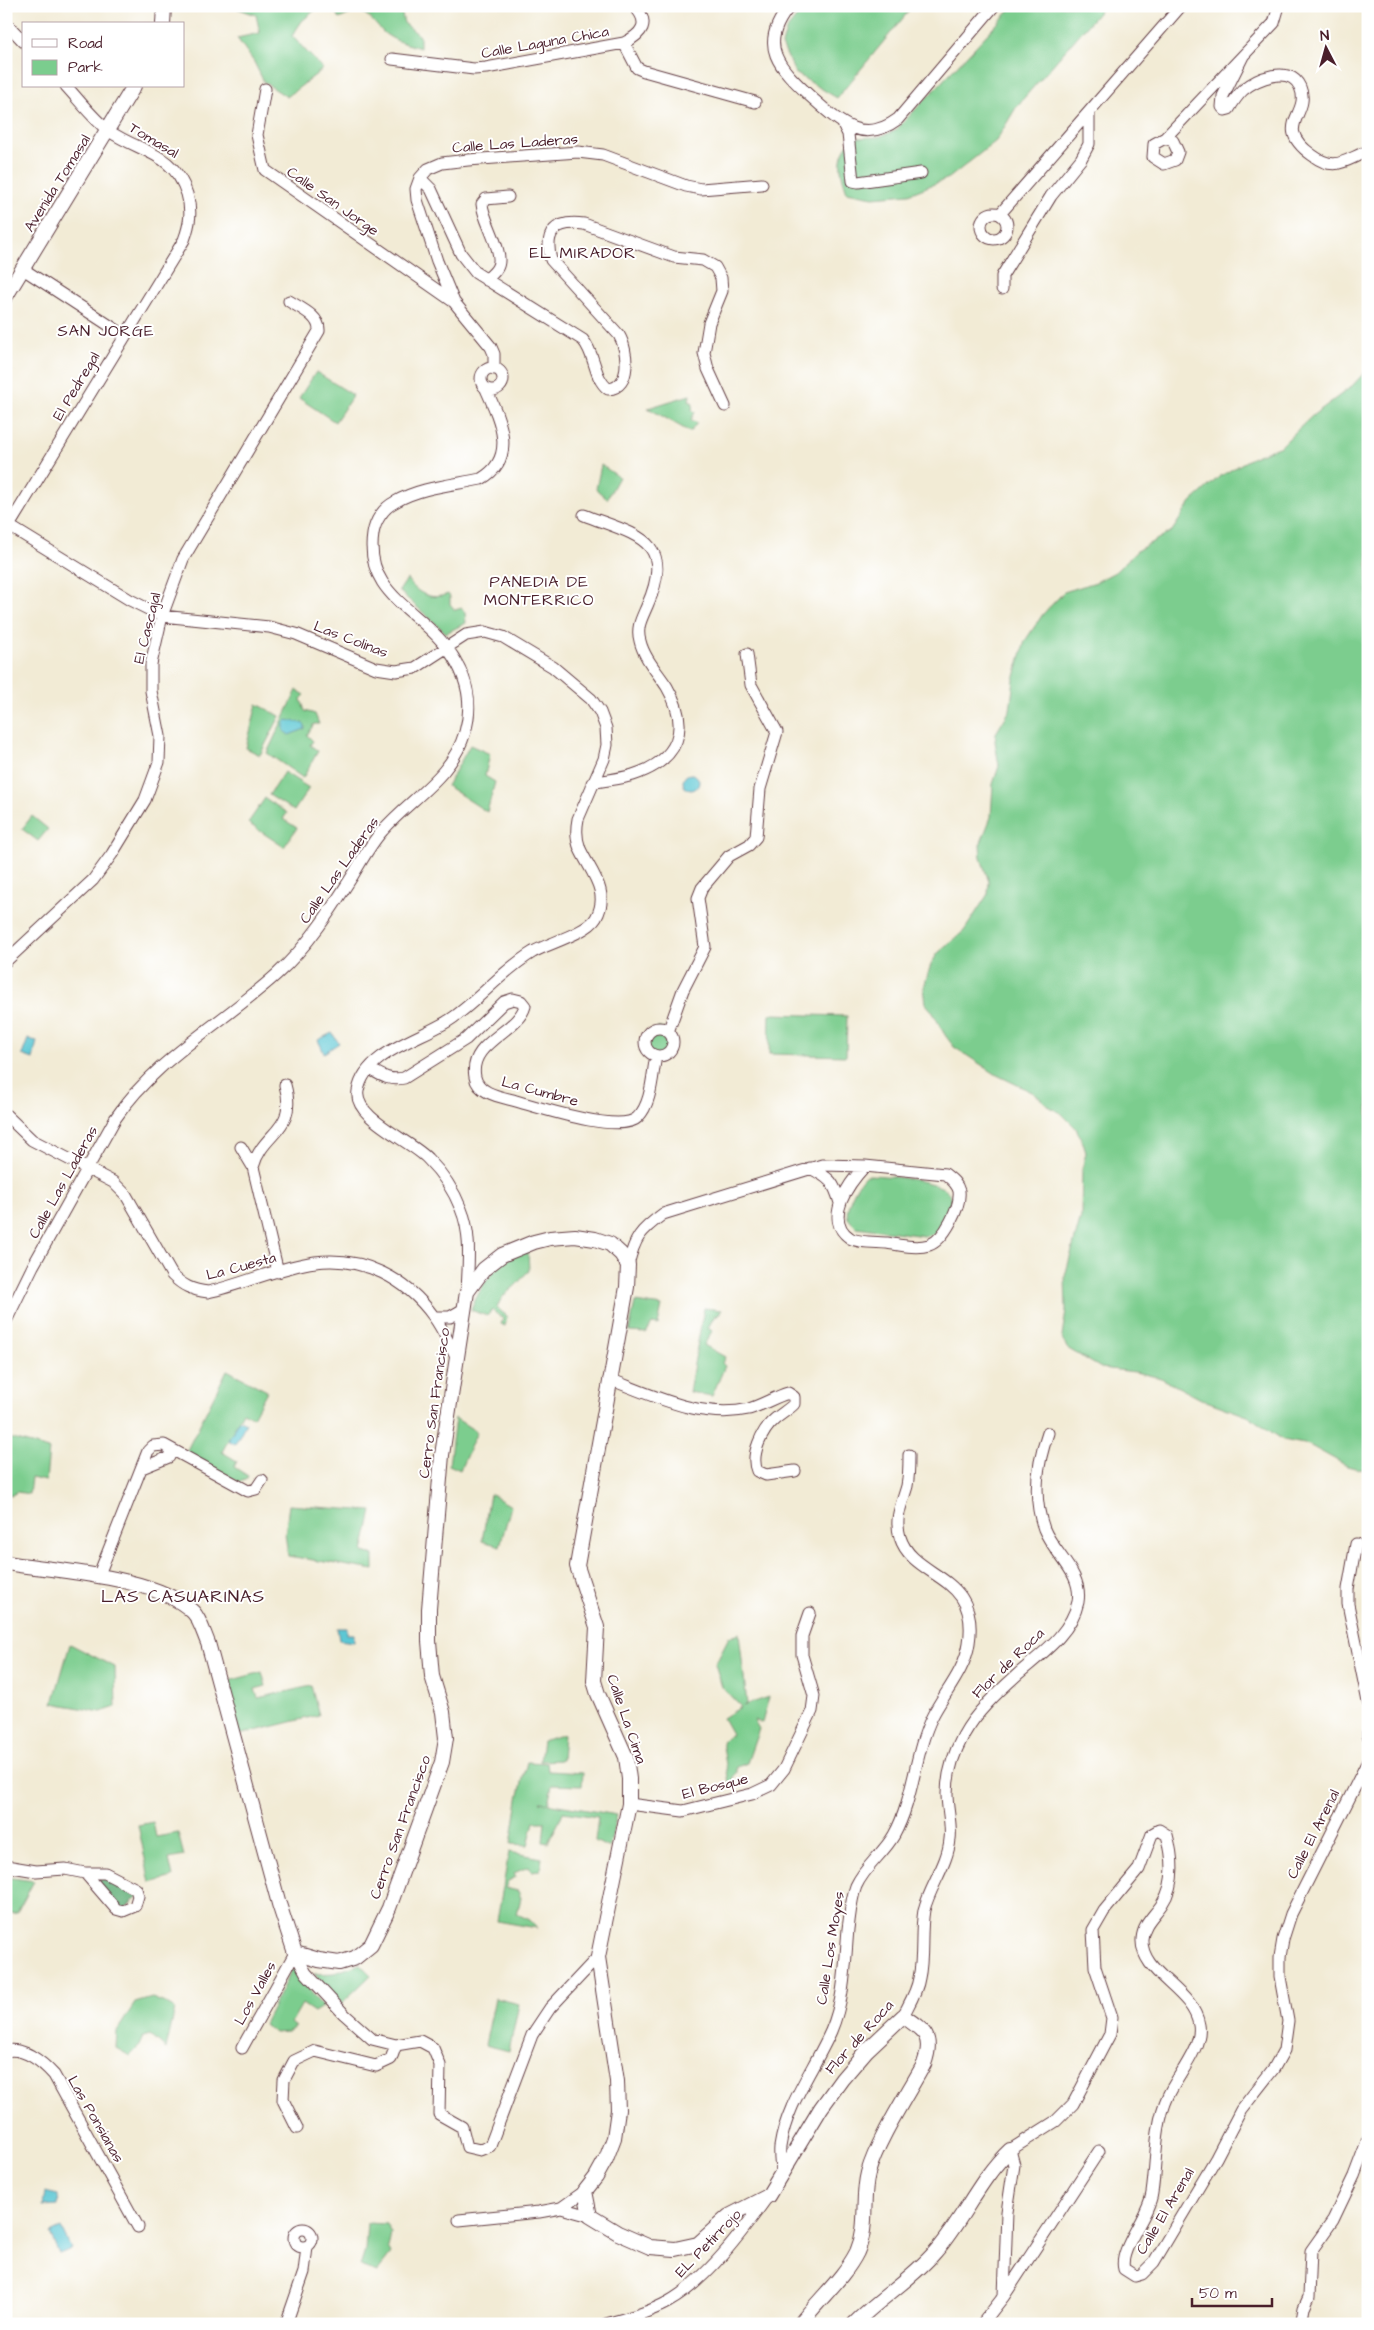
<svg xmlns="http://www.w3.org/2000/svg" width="1374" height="2330" font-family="'Architects Daughter',sans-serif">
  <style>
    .green { fill: #7bcd8e; stroke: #62765c }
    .forest { fill: #64b079; stroke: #576852 }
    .water { fill: #5bc7d4; stroke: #527380 }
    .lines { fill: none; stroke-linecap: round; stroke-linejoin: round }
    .minor-casing { stroke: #633e44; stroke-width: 13 }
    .tertiary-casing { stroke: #633e44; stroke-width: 16 }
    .minor { stroke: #fff; stroke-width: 11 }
    .tertiary { stroke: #fff; stroke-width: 14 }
    .labels { text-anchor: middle; stroke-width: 4; stroke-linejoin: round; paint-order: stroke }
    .street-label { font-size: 15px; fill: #4a1f2b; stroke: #fff }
    .neighbourhood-label { font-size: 16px; letter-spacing: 1px; fill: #4a1f2b; stroke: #fff }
    .quarter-label { font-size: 18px; letter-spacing: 1px; fill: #4a1f2b; stroke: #fff }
  </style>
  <rect width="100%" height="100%" fill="#fff"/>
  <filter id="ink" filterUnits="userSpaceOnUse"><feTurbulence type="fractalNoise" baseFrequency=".02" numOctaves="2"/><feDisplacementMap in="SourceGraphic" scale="10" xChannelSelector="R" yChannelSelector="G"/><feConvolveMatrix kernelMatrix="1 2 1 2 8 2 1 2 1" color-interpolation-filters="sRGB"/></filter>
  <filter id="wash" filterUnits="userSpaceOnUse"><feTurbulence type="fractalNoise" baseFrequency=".0096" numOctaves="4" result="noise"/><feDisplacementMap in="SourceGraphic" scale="20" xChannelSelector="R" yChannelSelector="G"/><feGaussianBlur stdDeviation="1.12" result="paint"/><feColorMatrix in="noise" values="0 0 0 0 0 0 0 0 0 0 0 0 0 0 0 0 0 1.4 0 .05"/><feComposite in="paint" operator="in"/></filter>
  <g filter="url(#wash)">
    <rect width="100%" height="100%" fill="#f2ebd5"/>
    <path class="green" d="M 231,6 L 320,6 L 302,21 L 292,36 L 323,69 L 287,97 L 264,82 L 254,62 L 237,38 L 260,33 L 256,15 Z
      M 333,6 L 400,6 L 404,23 L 420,36 L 420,48 C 408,44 393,41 383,32 C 373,22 372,18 359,10 L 339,19 Z
      M 806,6 L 913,6 L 837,98 L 795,73 L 782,45 L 786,30 Z
      M 1014,6 L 1104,6 L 1017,106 L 996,141 L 949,178 L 909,194 L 873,197 L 847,192 C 840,171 835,155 854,138 L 878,137 L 895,131 Z
      M 1368,369 L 1368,1471 L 1347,1466 L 1309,1445 L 1283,1440 L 1250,1417 L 1201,1399 L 1161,1378 L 1135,1372 L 1101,1368 L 1067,1348 L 1062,1337 L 1066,1310 L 1065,1276 L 1081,1217 L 1082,1169 L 1086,1153 L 1084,1145 L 1076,1128 L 1062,1114 L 1050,1107 L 1034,1093 L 997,1075 L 954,1047 L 945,1035 L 932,1011 L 926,1004 L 924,987 L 931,964 L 938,953 L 964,931 L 988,894 L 989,882 L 981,858 L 980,845 L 991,817 L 993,784 L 999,766 L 995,741 L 996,733 L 1010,710 L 1014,680 L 1025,641 L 1043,614 L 1064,592 L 1096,582 L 1115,572 L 1138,550 L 1172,531 L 1191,502 L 1219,477 L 1253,457 L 1281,446 L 1312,416 L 1351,387 Z
      M 316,372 L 353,395 L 335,422 L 299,398 Z
      M 690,395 L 689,401 L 693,403 L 692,410 L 695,412 L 691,420 L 697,423 L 690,432 L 648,408 Z
      M 601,465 L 619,477 L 607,499 L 596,489 Z
      M 407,579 C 417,593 430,601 448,594 L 450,597 L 450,604 L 455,610 L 462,608 L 465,613 L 466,623 L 446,633 L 399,591 Z
      M 297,690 L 305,695 L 301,699 L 305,711 L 315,714 L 319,724 L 314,724 L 307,735 L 313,741 L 310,745 L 318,751 L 303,778 L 267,753 Z
      M 257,704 L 280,716 L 260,755 L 246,748 Z
      M 470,745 L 490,754 L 485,776 L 495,782 L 487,812 L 447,786 Z
      M 284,772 L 309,788 L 294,811 L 269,795 Z
      M 265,798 L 287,813 L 283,819 L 297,828 L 284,847 L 248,823 Z
      M 32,816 L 48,829 L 38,841 L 22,829 Z
      M 770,1014 L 847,1016 L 846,1056 L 769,1054 Z
      M645 1042a14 14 0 1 1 28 0a14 14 0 1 1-28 0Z
      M 866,1175 C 882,1175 939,1180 948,1192 C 954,1200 948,1209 945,1217 C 941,1229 938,1235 925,1236 L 856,1227 C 854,1225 850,1221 848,1218 C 844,1208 858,1181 866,1175 Z
      M 528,1250 L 529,1271 C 523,1275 520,1282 515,1286 C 506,1294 501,1296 497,1308 L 507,1316 L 505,1326 L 501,1324 L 503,1319 L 492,1310 L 487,1316 L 471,1310 C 482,1282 499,1259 528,1250 Z
      M 635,1302 L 662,1306 L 658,1325 L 652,1324 L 646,1333 L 629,1332 Z
      M 704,1308 L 722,1310 L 717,1316 L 715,1315 L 708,1328 L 712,1331 L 704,1345 L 725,1357 L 722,1363 L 725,1366 L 712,1396 L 689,1392 Z
      M 227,1370 L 267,1391 L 253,1417 L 243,1412 L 222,1452 L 237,1461 L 234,1467 L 248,1476 L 246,1480 L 239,1482 L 185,1454 Z
      M 455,1418 L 477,1432 L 460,1470 L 449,1465 Z
      M 6,1437 L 49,1449 L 46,1481 L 31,1478 L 29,1494 L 17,1492 L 12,1495 L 6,1494 Z
      M 490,1494 L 511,1506 L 500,1546 L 482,1541 Z
      M 289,1505 L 372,1511 L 363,1552 L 374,1555 L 374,1570 L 288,1556 L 285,1533 Z
      M 739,1633 L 747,1704 L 743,1706 L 769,1697 L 762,1723 L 754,1720 L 759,1729 L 747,1763 L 737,1767 L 737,1773 L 733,1777 L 735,1784 L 730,1789 L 722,1741 L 732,1734 L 723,1718 L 741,1707 L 722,1687 L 715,1664 L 729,1637 Z
      M 70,1644 L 115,1667 L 116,1707 L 101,1712 L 53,1703 Z
      M 262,1672 L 266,1686 L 255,1689 L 258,1698 L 311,1686 L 319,1715 L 239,1735 L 225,1682 Z
      M 564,1734 L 562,1760 L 540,1761 L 543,1741 Z
      M 527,1762 L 547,1763 L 548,1771 L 583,1773 L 582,1786 L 552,1785 L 548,1803 L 540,1802 L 617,1815 L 609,1848 L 595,1841 L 598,1817 L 563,1812 C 559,1824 553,1832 548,1843 L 543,1842 L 545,1822 L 534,1822 L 528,1845 L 511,1844 L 518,1799 Z
      M 153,1822 L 156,1837 L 178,1833 L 184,1856 L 169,1859 L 173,1877 L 150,1883 L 138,1825 Z
      M 509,1852 L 542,1858 L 540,1870 L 531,1871 L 528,1867 L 514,1873 L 516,1877 L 508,1881 L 505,1888 L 518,1891 L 521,1898 L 517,1914 L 530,1920 L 537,1928 L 497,1921 Z
      M 6,1877 L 34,1881 L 17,1913 L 6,1914 Z
      M 360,1964 L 371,1975 L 342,2003 L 314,1974 L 334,1973 Z
      M 293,1967 L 322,2007 L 314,2012 L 302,2004 L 291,2023 L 296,2027 L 287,2032 L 274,2033 L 264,2024 Z
      M 152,1998 L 165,2003 L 175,2009 L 166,2049 L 150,2035 L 143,2037 L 138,2048 L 130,2056 L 116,2048 L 117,2031 L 135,2003 Z
      M 495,1998 L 519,2004 L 509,2051 L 485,2045 Z
      M 367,2223 L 386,2224 L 391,2233 L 388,2248 L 391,2254 L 377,2272 L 360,2266 L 365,2250 Z"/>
    <path class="forest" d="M 85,1873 L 105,1873 L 138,1896 L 123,1911 Z"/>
    <path class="water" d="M 287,720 L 302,723 L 305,725 L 305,729 L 289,735 L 284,731 L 284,723 Z
      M683 782a8 8 0 1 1 16 0a8 8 0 1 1-16 0Z
      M 332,1033 L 339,1043 L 324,1053 L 318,1040 Z
      M 28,1039 L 37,1041 L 33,1059 L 22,1055 Z
      M 239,1420 L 246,1423 L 235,1444 L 228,1440 Z
      M 337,1628 L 347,1628 L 347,1634 L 354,1634 L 354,1642 L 339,1640 Z
      M 45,2192 L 58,2195 L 57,2205 L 43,2206 Z
      M 61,2228 L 71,2249 L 59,2254 L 50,2233 Z"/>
  </g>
  <g filter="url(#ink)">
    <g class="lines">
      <g class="minor-casing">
        <path id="minor" d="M 790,6 C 756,46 780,68 811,97 C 838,121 862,146 898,119 L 994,6
          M 6,23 L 24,42
          M 624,43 L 637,68 L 644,71 L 755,102
          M 1243,56 L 1223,96 L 1222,107 L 1225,110 L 1229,109 C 1233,102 1237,96 1243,90 C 1256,79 1290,64 1300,87 C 1312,115 1271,125 1312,155 C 1335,172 1343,161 1368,151
          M 392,59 L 474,69 L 486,68 L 624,43 C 642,34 651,23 634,6
          M 265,89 L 257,135 L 265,170 L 454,302
          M 843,124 L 848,134 L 853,181 L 858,182 L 921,173
          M 1165,138 L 1173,141 L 1178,152 L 1175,160 L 1164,164 L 1153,157 L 1154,144 L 1165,138 L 1274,23 L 1279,6
          M 420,178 L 431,189 L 461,254 L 476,273 L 583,340 C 596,355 593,377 608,389 C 632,388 628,350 619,335 L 551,260 C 544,232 555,220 584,224 L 674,257 L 703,260 L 715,267 L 721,278 L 722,291 L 709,323 L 704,353 L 708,369 L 725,406
          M981 226a13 13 0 1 1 26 0a13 13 0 1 1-26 0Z
          M 1000,214 L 1181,6
          M 23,269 L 124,335
          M 486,280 C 490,276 495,272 497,268 C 506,254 483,221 482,204 L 486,199 L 508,197
          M 1002,289 L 1002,276 L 1051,196 L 1081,159 L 1089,144 L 1089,112
          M481 379a11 11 0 1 1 22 0a11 11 0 1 1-22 0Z
          M 494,369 L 494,354 L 491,347 L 454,302 L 437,261 L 417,200 L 416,189 L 420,178 L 428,169 L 442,163 L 468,160 L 578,152 L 603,155 L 686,186 L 701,189 L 762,184
          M 584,515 C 635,535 677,539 647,606 C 642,618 636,627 640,641 C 644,658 658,673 667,687 C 691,728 679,760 633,775 C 620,779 606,780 592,783
          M 6,524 L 130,600 L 162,616 L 269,627 L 296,634 L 376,668 L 396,671 L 415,668 L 466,635 L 485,632 L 503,637 L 553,667 L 591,699 L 600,712 L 606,728 L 607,745 L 604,759 L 578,819 C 576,829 576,839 580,849 C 590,871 611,892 596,918 C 587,933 549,943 533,952 C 503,970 482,997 454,1017 C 426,1038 365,1050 358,1091 C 353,1118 412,1141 428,1159 C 442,1173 454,1191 461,1209 C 472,1235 468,1264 467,1292
          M 9,526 L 184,240 C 190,224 192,211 187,194 C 174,152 141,153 109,131 C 93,119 80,101 66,86
          M 6,961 L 93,880 L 112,854 L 145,800 L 159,762 L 160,736 L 151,691 L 151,664 L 162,616 L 183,559 L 319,331 C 320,316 300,308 289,301
          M645 1042a14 14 0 1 1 28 0a14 14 0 1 1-28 0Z
          M 668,1032 L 683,990 L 705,947 L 698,898 L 702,888 L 729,856 L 749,845 L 756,837 L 760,789 L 777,732 L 751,685 L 747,654
          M 370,1069 C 382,1076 390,1081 404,1078 L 466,1039 L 504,1002 L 513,999 L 521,1001 L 525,1006 C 518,1032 468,1042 475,1077 C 478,1094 502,1097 516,1101 C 538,1107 621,1135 638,1117 C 652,1103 652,1075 656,1056
          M 6,1115 L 32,1140 L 113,1182 L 126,1195 L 172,1275 C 183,1286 192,1290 208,1292 C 244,1284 279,1267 315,1262 C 363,1256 406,1278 434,1317 C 443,1329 449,1344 456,1357
          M 241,1147 L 253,1167 C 263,1130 298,1132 285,1085
          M 253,1167 L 278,1272
          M 810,1168 C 830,1178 834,1182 840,1203
          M 628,1265 C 635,1237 640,1231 663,1214 L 822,1165 L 865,1166 L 945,1174 C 951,1179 957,1183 959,1191 C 961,1207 944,1240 929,1245 C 916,1249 900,1245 887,1243 C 877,1242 858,1243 850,1238 C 822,1219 850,1182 865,1166
          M 434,1317 L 450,1317 L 464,1309
          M 6,1321 L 33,1266 L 115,1119 C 156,1058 223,1023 277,974 C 308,946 331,910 353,875 C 362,860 371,843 383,830 C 412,797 452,777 465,732 C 474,702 466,673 447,648 C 419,609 364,594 373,534 C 375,521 383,508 395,502 C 420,487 453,485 481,479 C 518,458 500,420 486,389
          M 609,1379 C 652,1395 701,1420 749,1409 C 762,1405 775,1397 788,1393 L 794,1397 L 794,1404 C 788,1410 782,1413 775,1419 C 762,1430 750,1455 757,1471 L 766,1475 L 795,1471
          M 142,1468 L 169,1457 L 171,1450
          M 1356,1544 L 1348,1589 L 1348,1604 L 1368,1702
          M 98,1577 L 148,1451 L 153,1446 L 164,1445 L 248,1491 L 256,1489 L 262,1480
          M 1368,1733 L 1368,1736
          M 629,1804 L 683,1811 L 752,1794 L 771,1785 L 784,1769 L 812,1711 L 814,1696 L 802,1655 L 802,1636 L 810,1613
          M 6,1866 L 36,1871 L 65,1869 L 85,1873 L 105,1873 L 136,1889 L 138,1896 L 135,1906 L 123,1911 L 116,1909 L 85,1873
          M 295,1953 L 306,1973 L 344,2014 L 372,2039 L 396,2045 L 420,2041 L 433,2048 L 440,2065 L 439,2114 L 462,2127 L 467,2147 L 480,2150 L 490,2146 L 532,2035 L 550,2008 L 598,1957
          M 903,2016 C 909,2004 917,1992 919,1978 C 924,1956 920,1933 924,1910 C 930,1886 948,1864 950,1839 C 952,1825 947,1809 947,1794 C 947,1775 954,1753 963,1736 C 976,1712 998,1692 1018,1674 C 1041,1654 1071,1634 1078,1602 C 1083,1573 1054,1554 1044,1529 C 1032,1496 1037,1464 1048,1433
          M 242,2048 L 295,1953
          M 6,2051 C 25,2047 42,2062 54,2075 L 138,2227
          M 297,2128 L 283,2100 L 284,2080 L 294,2061 L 315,2051 L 376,2066 L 391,2059 L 396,2045
          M 1099,2151 L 1004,2296 L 1007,2212 L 1014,2165 L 1010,2150 L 1056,2121 L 1073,2104 L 1110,2034 L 1112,2018 L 1095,1967 L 1093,1930 L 1104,1911 L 1139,1869 L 1152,1834 L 1159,1830 L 1167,1835 C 1173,1857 1176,1883 1162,1904 C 1155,1915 1143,1924 1142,1939 C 1140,1974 1193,1989 1199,2025 C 1203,2047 1177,2076 1168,2096 C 1154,2127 1157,2160 1152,2193 C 1149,2216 1118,2250 1124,2269 L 1135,2276 L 1142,2274 L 1154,2262 L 1216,2158 L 1241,2110 L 1274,2068 L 1284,2050 L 1288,2021 L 1280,1977 L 1280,1957 L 1283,1939 L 1291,1914 L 1368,1761
          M 781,2175 C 781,2166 779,2156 780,2147 C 786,2105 814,2069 831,2031 C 845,1998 845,1963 848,1929 C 850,1915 851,1899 856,1886 C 865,1866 884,1853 894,1835 C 914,1799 914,1754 932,1717 C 944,1693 965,1671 969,1643 C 980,1573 913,1580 900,1537 C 894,1518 902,1504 907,1486 C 909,1476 909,1465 909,1455
          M 561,2208 L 590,2216
          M 459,2220 L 539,2212 L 561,2208 L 585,2191
          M294 2238a9 9 0 1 1 18 0a9 9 0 1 1-18 0Z
          M 286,2324 L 304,2272 L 307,2247
          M 606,2324 C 627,2318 648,2313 668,2302 C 706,2281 743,2231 768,2196
          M 982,2324 L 1004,2296
          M 1301,2324 L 1304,2308 L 1309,2297 L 1311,2251 L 1333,2220 L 1354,2176 L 1368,2139"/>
      </g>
      <g class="tertiary-casing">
        <path id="tertiary" d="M 163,24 L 164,6
          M 6,296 L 134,86
          M 6,1563 C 56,1571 157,1576 193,1612 C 200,1619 204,1634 208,1643 L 279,1904 L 295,1953 L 319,1960 L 339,1963 L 355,1958 L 371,1945 L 389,1908 L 442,1762 L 446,1738 L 443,1712 L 432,1676 L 429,1641 L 429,1609 L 442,1455 L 467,1292 L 484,1269 L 502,1255 L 534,1242 L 550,1238 L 575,1236 L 595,1239 L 610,1244 L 621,1254 L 628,1265 L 627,1287 L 577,1566 L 597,1627 L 594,1681 L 598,1694 L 626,1757 L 629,1779 L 629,1804 L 598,1957 L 617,2081 L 618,2110 L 614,2138 L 606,2159 L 596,2177 L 585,2191 L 590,2216 L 618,2233 L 650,2247 L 675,2249 L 698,2244 L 729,2216 L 768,2196 L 821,2108 L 842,2079 L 866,2051 L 903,2016 C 925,2031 934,2037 924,2064 C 907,2095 877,2141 868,2173 C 861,2200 869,2225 857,2252 C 844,2278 818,2300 800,2324
          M 854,2324 C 879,2298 911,2280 935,2252 C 963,2220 979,2179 1010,2150"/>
      </g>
      <use href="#minor" class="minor"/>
      <use href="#tertiary" class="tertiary"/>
    </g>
  </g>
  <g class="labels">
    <g class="street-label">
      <text transform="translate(545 42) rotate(-10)" y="5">Calle Laguna Chica</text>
      <text transform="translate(154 140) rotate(31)" y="5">Tomasal</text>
      <text transform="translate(515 143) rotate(-4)" y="5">Calle Las Laderas</text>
      <text transform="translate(57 183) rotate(-58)" y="5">Avenida Tomasal</text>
      <text transform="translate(333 201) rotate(35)" y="5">Calle San Jorge</text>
      <text transform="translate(76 386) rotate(-59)" y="5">El Pedregal</text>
      <text transform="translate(147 628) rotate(-76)" y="5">El Cascajal</text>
      <text transform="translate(351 639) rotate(21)" y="5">Las Colinas</text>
      <text transform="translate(339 870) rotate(-55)" y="5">Calle Las Laderas</text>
      <text transform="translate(540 1091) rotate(15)" y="5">La Cumbre</text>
      <text transform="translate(63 1182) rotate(-61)" y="5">Calle Las Laderas</text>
      <text transform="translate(241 1266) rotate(-15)" y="5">La Cuesta</text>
      <text transform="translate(434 1403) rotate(-82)" y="5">Cerro San Francisco</text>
      <text transform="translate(1008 1663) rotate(-44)" y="5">Flor de Roca</text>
      <text transform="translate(627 1719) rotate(71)" y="5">Calle La Cima</text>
      <text transform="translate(715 1786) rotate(-14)" y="5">El Bosque</text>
      <text transform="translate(400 1827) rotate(-70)" y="5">Cerro San Francisco</text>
      <text transform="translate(1313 1834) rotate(-63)" y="5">Calle El Arenal</text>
      <text transform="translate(830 1948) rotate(-81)" y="5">Calle Los Moyes</text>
      <text transform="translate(255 1993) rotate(-61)" y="5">Los Valles</text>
      <text transform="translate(859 2037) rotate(-48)" y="5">Flor de Roca</text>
      <text transform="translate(96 2119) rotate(60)" y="5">Las Ponsianas</text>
      <text transform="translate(1165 2211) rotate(-59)" y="5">Calle El Arenal</text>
      <text transform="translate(708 2243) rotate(-46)" y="5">EL Petirrojo</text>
    </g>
    <g class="neighbourhood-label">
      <text x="583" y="258">EL MIRADOR</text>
      <text x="106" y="336">SAN JORGE</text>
      <text x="539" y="587">PANEDIA DE<tspan x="539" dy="18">MONTERRICO</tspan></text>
    </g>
    <g class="quarter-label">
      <text x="183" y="1602">LAS CASUARINAS</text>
    </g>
  </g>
  <rect width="1374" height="2330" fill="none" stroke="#fff" stroke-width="25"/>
  <rect x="22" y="22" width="162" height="65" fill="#ffffff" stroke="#b7a5aa"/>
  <rect x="32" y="39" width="25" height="8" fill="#ffffff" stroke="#b7a5aa"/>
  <text x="68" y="48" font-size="15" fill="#4a1f2b">Road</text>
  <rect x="32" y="60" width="25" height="15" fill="#7bcd8e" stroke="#b7a5aa"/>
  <text x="68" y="72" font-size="15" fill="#4a1f2b">Park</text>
  <g transform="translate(1326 48) rotate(354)" stroke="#ffffff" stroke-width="4" paint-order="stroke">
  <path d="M0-4L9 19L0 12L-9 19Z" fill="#4a1f2b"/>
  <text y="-8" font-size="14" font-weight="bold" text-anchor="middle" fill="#4a1f2b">N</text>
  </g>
  <path d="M1192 2298v8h80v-8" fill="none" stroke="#4a1f2b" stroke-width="2.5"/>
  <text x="1199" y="2298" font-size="15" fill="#4a1f2b" stroke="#ffffff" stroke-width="4" paint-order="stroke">50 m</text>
</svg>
